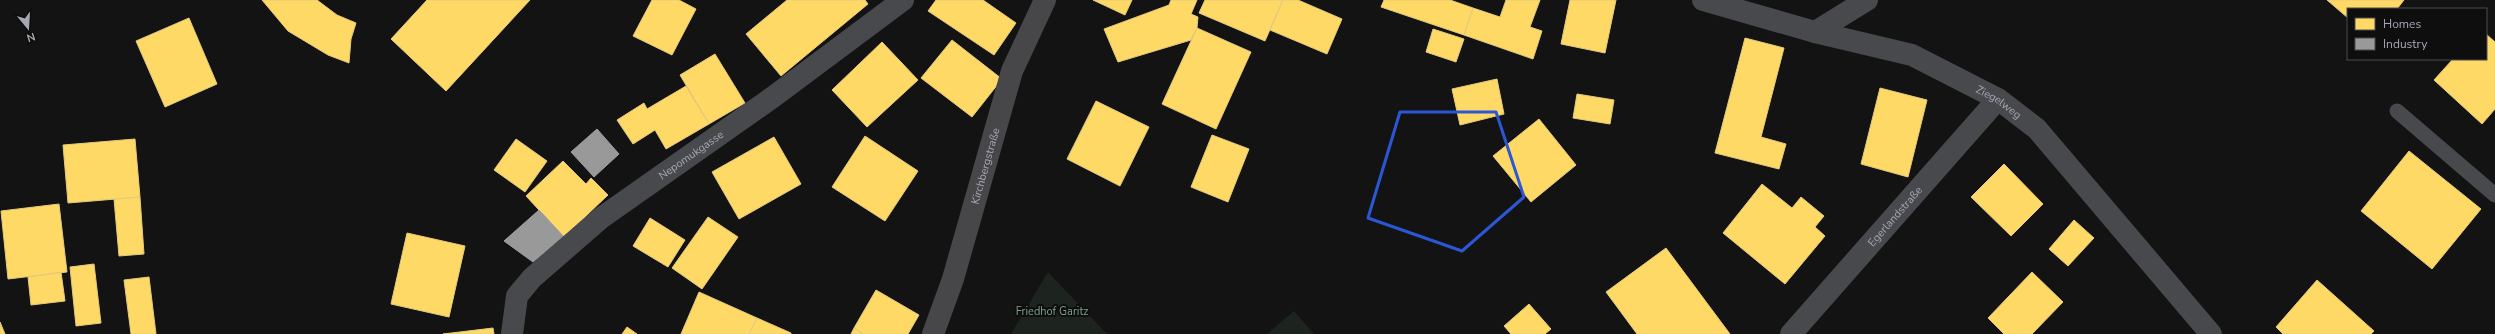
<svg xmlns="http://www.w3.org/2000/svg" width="2495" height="334" font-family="'Nunito Sans',sans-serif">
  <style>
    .green { fill: #1d241f }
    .homes { fill: #ffd966; stroke: #e4ca7d }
    .industry { fill: #999; stroke: #9d9ea1 }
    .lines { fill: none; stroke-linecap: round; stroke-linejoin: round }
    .lane { stroke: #48494c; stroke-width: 15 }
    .street { stroke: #48494c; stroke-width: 22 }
    .secondary { stroke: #47474a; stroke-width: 22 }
    .marked { fill: none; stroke: #2b57d4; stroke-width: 3; stroke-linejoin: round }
    .labels { text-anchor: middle; stroke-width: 4; stroke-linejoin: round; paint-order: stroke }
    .street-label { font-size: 11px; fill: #a5a8b4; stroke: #0e0e0f }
    .park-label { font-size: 11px; fill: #7d9e84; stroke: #0e0e0f }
  </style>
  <rect width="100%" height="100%" fill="#131314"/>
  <path class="green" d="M 1048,272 L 1107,334 L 1011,334 Z
    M 1294,311 L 1314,334 L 1267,334 Z"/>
  <path class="homes" d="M 262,0 L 317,0 L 337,15 L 356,23 L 351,39 L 349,63 L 328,55 L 288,31 Z
    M 427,0 L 530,0 L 446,91 L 391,39 Z
    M 652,0 L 679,0 L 696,9 L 672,55 L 633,36 Z
    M 787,0 L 865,0 L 868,4 L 781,76 L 746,34 Z
    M 936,0 L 983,0 L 1016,23 L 994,55 L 928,11 Z
    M 1093,0 L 1132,0 L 1125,15 Z
    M 1171,0 L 1197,0 L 1191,14 L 1198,17 L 1197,28 L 1191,40 L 1118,62 L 1104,29 L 1169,5 Z
    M 1205,0 L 1283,0 L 1265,41 L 1199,13 Z
    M 1283,0 L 1298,0 L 1342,19 L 1327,54 L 1270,30 Z
    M 1384,0 L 1450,0 L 1473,8 L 1464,35 L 1381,7 Z
    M 1506,0 L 1540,0 L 1530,27 L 1542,31 L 1533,59 L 1464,35 L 1473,8 L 1500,17 Z
    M 1570,0 L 1616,0 L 1605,53 L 1561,44 Z
    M 2327,0 L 2404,0 L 2397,9 L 2348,9 L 2348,18 Z
    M 189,18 L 217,84 L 165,107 L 136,41 Z
    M 1197,28 L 1251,52 L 1216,129 L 1162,104 Z
    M 1433,29 L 1464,39 L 1456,62 L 1426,52 Z
    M 2486,34 L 2495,42 L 2495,109 L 2482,124 L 2434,80 L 2453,59 L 2486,59 Z
    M 1745,38 L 1784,48 L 1761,137 L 1786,144 L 1779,169 L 1715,153 Z
    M 952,40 L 1002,79 L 972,117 L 921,78 Z
    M 882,42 L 918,80 L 867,127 L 832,90 Z
    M 715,54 L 745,103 L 709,124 L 680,75 Z
    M 1497,79 L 1504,114 L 1460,125 L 1452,89 Z
    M 686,86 L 709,124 L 666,149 L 655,130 L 633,144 L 617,120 L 644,103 L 647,109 Z
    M 1880,88 L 1927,100 L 1908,177 L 1861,164 Z
    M 1577,94 L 1614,100 L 1610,124 L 1573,118 Z
    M 1096,101 L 1149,127 L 1120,186 L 1067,159 Z
    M 1539,119 L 1576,165 L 1531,202 L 1493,156 Z
    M 1212,135 L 1249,149 L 1228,202 L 1191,187 Z
    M 865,136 L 918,171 L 885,221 L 832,187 Z
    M 774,137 L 801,184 L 739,219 L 712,172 Z
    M 135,139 L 140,197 L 68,203 L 63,145 Z
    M 516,139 L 547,161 L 525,192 L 494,170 Z
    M 2409,151 L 2481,209 L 2432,269 L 2361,211 Z
    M 563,161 L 586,184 L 591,178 L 608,195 L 564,237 L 526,196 Z
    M 2004,164 L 2043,204 L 2011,236 L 1971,197 Z
    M 1762,184 L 1792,208 L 1801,197 L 1824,216 L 1815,227 L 1825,236 L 1785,284 L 1723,233 Z
    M 140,197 L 144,254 L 119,256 L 114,199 Z
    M 59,204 L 67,272 L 8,279 L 1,211 Z
    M 708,217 L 738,237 L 702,289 L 672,268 Z
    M 650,218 L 685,240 L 668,267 L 633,246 Z
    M 2074,220 L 2094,238 L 2068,266 L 2049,249 Z
    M 407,233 L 465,246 L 449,317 L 391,304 Z
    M 1666,248 L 1730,334 L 1637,334 L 1606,292 Z
    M 94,264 L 101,323 L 76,326 L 70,267 Z
    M 61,272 L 65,301 L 31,305 L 28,277 Z
    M 2032,272 L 2063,302 L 2032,334 L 2004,334 L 1988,318 Z
    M 149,277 L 156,334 L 131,334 L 124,280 Z
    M 2317,280 L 2374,331 L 2371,334 L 2283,334 L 2276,327 Z
    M 876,290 L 919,315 L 908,334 L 863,334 L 854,328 Z
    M 699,292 L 757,318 L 749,334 L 681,334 Z
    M 1529,304 L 1551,329 L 1545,334 L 1511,334 L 1504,326 Z
    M 757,318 L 791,333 L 791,334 L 749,334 Z
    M 0,322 L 5,334 L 0,334 Z
    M 627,327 L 637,334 L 622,334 Z
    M 493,328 L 494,334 L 443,334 Z
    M 854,328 L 863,334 L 851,334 Z"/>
  <path class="industry" d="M 597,129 L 619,154 L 594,177 L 571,152 Z
    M 539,210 L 564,237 L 533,262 L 504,241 Z"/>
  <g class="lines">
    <path class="lane" d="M 2397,111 L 2495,195"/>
    <g class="street">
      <path id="s1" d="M 1703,0 L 1815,32 L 1912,55 L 1998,99 L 2037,129 L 2211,334"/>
      <path d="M 1815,32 L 1867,0"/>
      <path id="s2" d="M 512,334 L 517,296 L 532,278 L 601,218 L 773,97 L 903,0"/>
      <path id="s3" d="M 1791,334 L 1998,99"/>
    </g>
    <path class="secondary" id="s4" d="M 933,334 L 953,279 L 1012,71 L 1045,0"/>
  </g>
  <path class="marked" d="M 1400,112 L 1496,112 L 1524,197 L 1462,251 L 1368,218 Z"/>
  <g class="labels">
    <g class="street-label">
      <text dy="4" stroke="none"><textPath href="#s1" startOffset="315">Ziegelweg</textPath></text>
      <text dy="4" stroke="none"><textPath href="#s2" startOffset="263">Nepomukgasse</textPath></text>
      <text dy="4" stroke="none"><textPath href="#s4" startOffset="176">Kirchbergstraße</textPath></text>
      <text dy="4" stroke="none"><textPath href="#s3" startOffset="157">Egerlandstraße</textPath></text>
    </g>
    <g class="park-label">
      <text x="1052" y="315">Friedhof Garitz</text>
    </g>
  </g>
  <rect x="2347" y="8" width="140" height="52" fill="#0e0e0f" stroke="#4a4c51"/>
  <rect x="2355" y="18" width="20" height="12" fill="#ffd966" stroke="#4a4c51"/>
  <text x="2383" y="28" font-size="12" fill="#a5a8b4">Homes</text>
  <rect x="2355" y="38" width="20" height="12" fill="#999999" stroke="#4a4c51"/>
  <text x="2383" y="48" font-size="12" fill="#a5a8b4">Industry</text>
  <g transform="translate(28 28) rotate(162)" stroke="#0e0e0f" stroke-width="3" paint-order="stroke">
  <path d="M0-3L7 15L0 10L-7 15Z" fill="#a5a8b4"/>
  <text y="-6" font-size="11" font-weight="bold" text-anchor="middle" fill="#a5a8b4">N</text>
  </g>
</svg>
